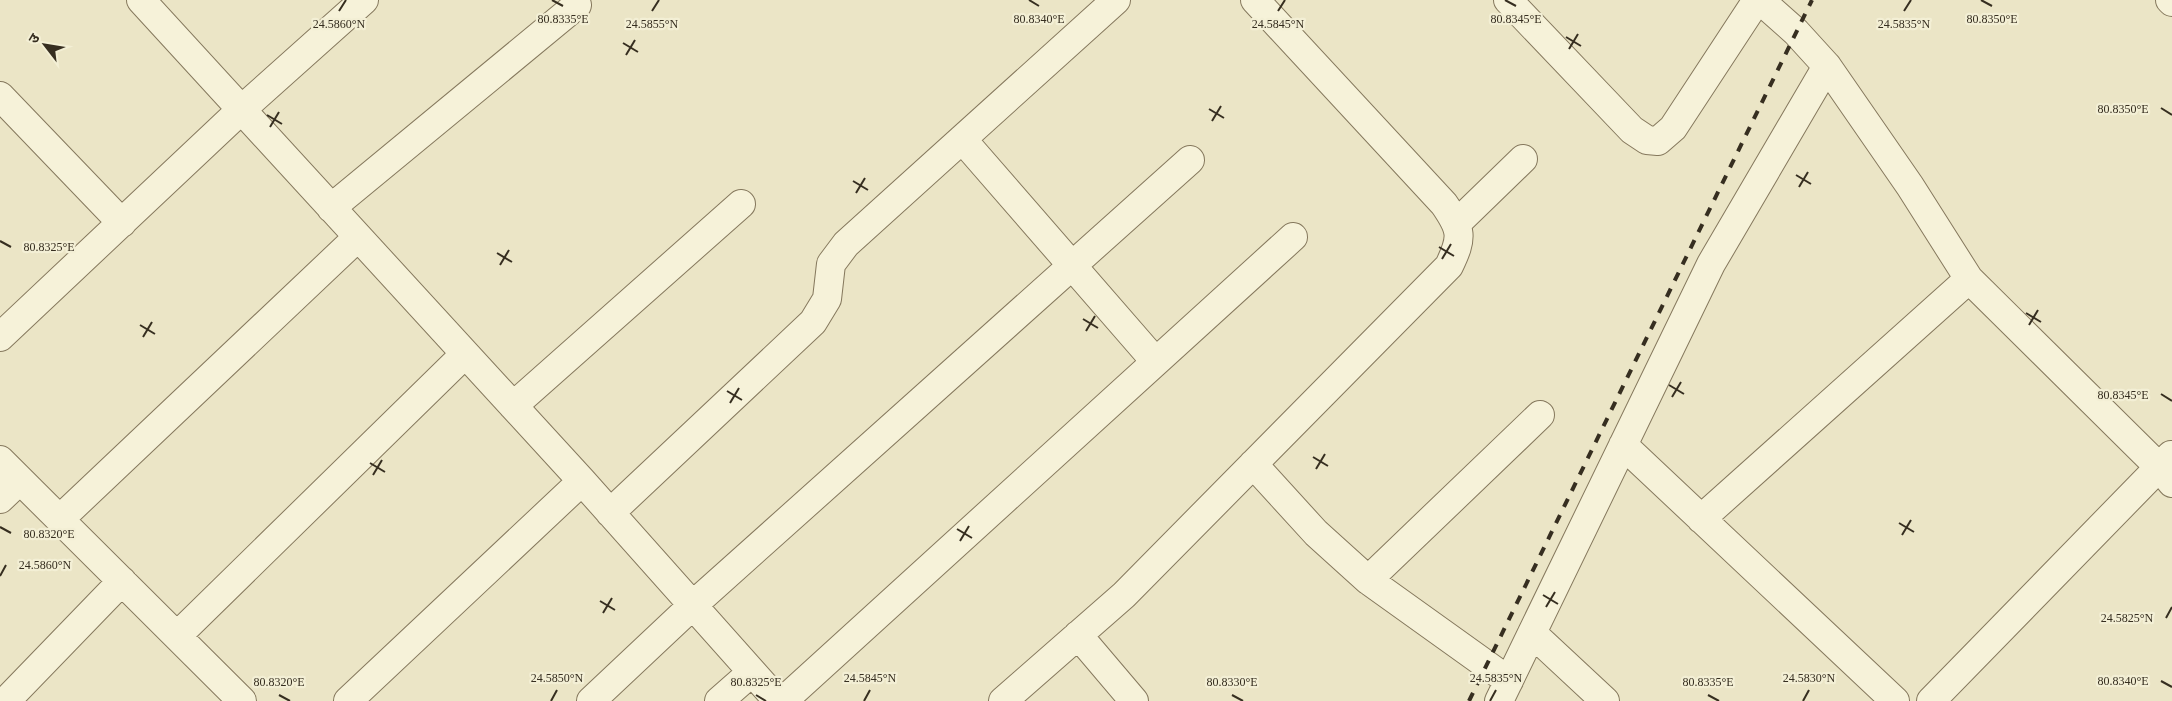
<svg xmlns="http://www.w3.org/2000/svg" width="2172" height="701" font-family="'Times New Roman','Noto Sans Devanagari',serif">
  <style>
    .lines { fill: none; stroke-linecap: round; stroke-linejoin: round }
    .minor-casing { stroke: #85785d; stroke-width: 30 }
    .minor { stroke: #f6f2d9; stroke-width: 28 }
    .rail { stroke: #362e20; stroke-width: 4; stroke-dasharray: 9 9; stroke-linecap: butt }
    .ticks { fill: none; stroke: #362e20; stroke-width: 2 }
    .ticks-label { font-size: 12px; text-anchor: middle; fill: #362e20; stroke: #f3efd5; stroke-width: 4.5; stroke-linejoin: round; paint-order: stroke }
  </style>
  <rect width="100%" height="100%" fill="#ebe5c6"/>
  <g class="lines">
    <g class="minor-casing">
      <path id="minor" d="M 141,0 L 582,481 L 778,701
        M 1508,0 L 1632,130 L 1647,140 L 1658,141 L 1673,128 L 1757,0
        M 1760,0 L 1796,32 L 1827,66 L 1910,186 L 1969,279 L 2159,467 L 2172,483
        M 2170,0 L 2172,2
        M 0,96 L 122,223
        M 962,139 L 1155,361
        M 331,208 L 577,5
        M 1457,223 L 1523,159
        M 0,337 L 241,110 L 364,0
        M 513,406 L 741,204
        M 1623,445 L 1895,701
        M 0,460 L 242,701
        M 1253,464 L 1316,533 L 1368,580 L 1509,681
        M 0,499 L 20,480
        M 610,513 L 813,322 L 827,299 L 831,264 L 846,244 L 1116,0
        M 60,519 L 358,237
        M 1701,519 L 1969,279
        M 1368,580 L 1540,415
        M 1532,633 L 1605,701
        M 1078,635 L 1134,701
        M 177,636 L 465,354
        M 6,701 L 122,581
        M 348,701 L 582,481
        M 591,701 L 693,605 L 1190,160
        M 719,701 L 752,672
        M 783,701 L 1293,237
        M 1003,701 L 1124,595 L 1449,266 C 1463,237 1462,230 1444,204 L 1255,0
        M 1499,701 L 1711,264 L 1827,66
        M 1931,701 L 2171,455"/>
    </g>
    <use href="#minor" class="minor"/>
    <path class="rail" d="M 1469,701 L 1812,0"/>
  </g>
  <path class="ticks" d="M 552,0 L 563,6M 1029,0 L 1039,6M 1505,0 L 1516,6M 1981,0 L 1992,6M 339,11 L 346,0M 652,11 L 659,0M 1278,11 L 1285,0M 1904,11 L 1911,0M 1566,37 L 1581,46M 623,43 L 638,52M 1569,49 L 1578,34M 626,55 L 635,40M 2161,108 L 2172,115M 1209,109 L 1224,118M 267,115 L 282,124M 1212,121 L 1221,106M 270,127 L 279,112M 1796,175 L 1811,184M 853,181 L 868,190M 1799,187 L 1808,172M 856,193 L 865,178M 0,241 L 11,247M 1439,247 L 1454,256M 497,253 L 512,262M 1442,259 L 1451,244M 500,265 L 509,250M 2026,313 L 2041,322M 1083,319 L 1098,328M 140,325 L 155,334M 2029,325 L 2038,310M 1086,331 L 1095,316M 143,337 L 152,322M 1669,385 L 1684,394M 727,391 L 742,400M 2161,394 L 2172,401M 1672,397 L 1681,382M 730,403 L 739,388M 1313,457 L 1328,466M 370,463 L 385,472M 1316,469 L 1325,454M 373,475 L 382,460M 1899,523 L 1914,532M 0,527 L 11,533M 957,529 L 972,538M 1902,535 L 1911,520M 960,541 L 969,526M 0,576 L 6,565M 1543,595 L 1558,604M 600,601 L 615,610M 1546,607 L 1555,592M 603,613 L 612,598M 2166,618 L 2172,607M 2161,681 L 2172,687M 279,695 L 290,701M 756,695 L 766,701M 1232,695 L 1243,701M 1708,695 L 1719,701M 551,701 L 557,690M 864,701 L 870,690M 1490,701 L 1496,690M 1803,701 L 1809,690"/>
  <g class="ticks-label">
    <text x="563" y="23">80.8335°E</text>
    <text x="1039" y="23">80.8340°E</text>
    <text x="1516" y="23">80.8345°E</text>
    <text x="1992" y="23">80.8350°E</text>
    <text x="339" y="28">24.5860°N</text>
    <text x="652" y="28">24.5855°N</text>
    <text x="1278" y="28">24.5845°N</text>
    <text x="1904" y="28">24.5835°N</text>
    <text x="2123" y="113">80.8350°E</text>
    <text x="49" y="251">80.8325°E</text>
    <text x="2123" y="399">80.8345°E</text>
    <text x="49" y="538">80.8320°E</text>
    <text x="45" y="569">24.5860°N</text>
    <text x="2127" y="622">24.5825°N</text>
    <text x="557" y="682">24.5850°N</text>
    <text x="870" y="682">24.5845°N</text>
    <text x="1496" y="682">24.5835°N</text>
    <text x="1809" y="682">24.5830°N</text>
    <text x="2123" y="685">80.8340°E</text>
    <text x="279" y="686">80.8320°E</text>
    <text x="756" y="686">80.8325°E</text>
    <text x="1232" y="686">80.8330°E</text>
    <text x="1708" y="686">80.8335°E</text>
  </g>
  <g transform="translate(45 45) rotate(301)" stroke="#f3efd5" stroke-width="4" paint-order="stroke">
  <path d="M0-4L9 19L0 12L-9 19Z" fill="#362e20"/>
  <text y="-8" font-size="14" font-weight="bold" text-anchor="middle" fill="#362e20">उ</text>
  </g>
</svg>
